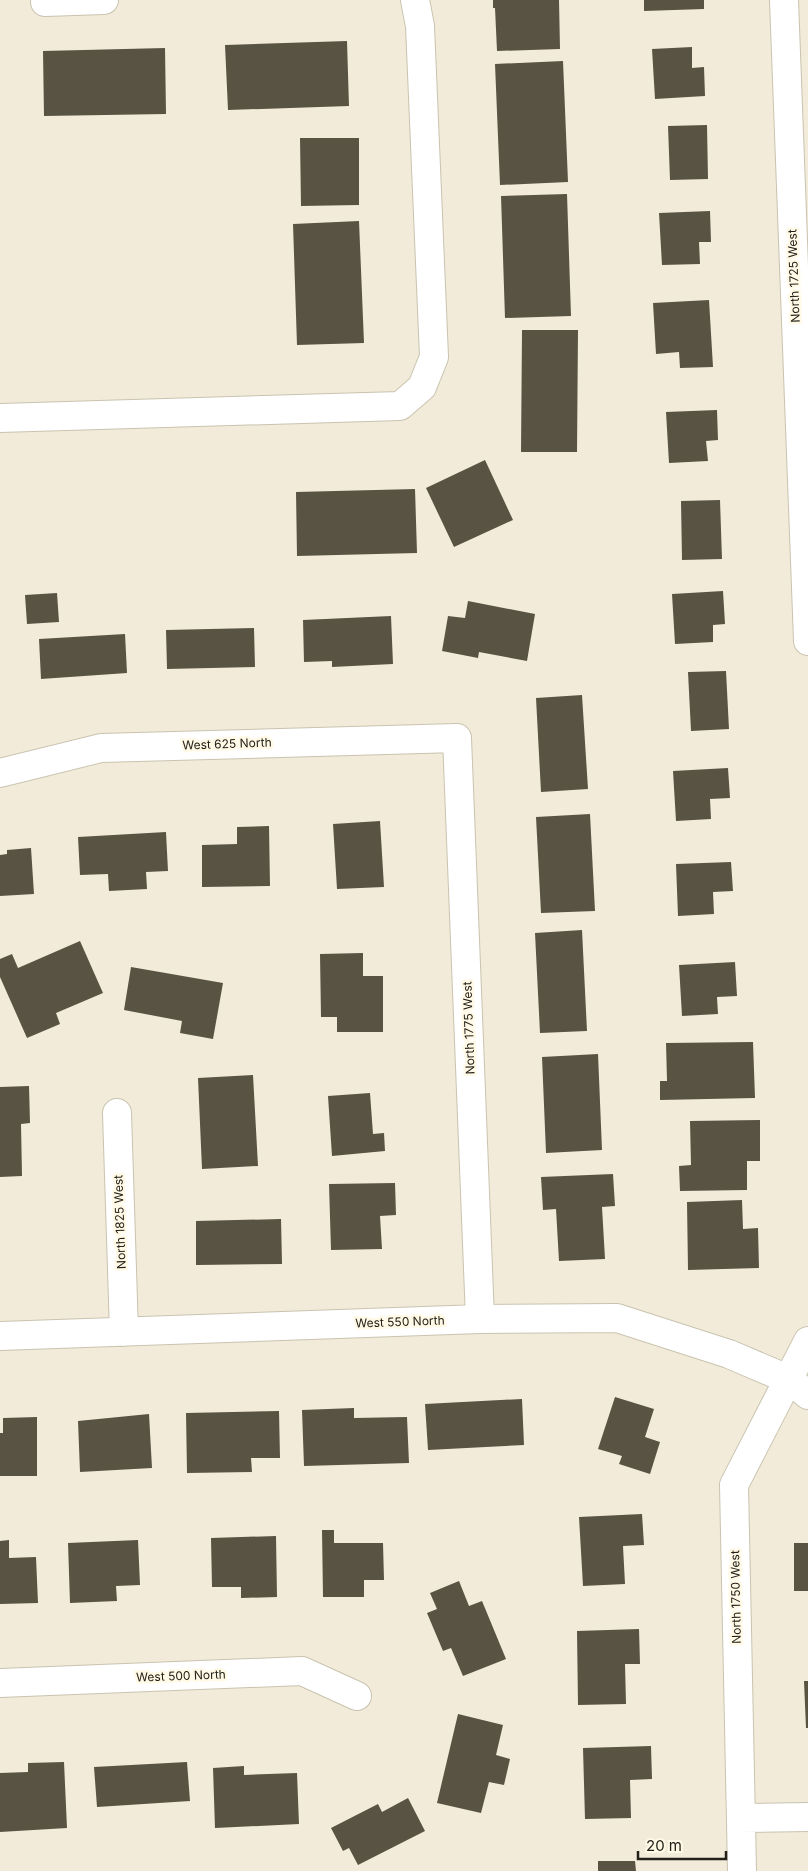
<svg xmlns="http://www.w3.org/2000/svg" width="808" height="1871" font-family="Inter,sans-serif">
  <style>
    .building { fill: #595344 }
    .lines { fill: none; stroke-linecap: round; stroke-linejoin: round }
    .minor-casing { stroke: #c9c3b0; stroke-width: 30 }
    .minor { stroke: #fff; stroke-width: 28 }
    .labels { text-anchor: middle; stroke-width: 5; stroke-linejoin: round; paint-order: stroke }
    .street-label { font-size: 12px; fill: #222019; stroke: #fff9e6 }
  </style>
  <rect width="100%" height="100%" fill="#f2ebd9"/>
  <path class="building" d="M 493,0 L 559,0 L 560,49 L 497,51 L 495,8 L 493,8 Z
    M 644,0 L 704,0 L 704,9 L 644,11 Z
    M 347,41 L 349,106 L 228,110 L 225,45 Z
    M 692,47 L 692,68 L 704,67 L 705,96 L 655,99 L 652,49 Z
    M 165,48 L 166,114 L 44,116 L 43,51 Z
    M 563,61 L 568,182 L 500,185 L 495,64 Z
    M 707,125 L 708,179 L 670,180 L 668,126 Z
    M 300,138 L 359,138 L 359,205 L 301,206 Z
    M 567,194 L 571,316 L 505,318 L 501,196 Z
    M 710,211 L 711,242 L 699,242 L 700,264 L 662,265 L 659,213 Z
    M 359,221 L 364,343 L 297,345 L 293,224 Z
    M 709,300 L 713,367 L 680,368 L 679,352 L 656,354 L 653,303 Z
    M 522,330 L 578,330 L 577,452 L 521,452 Z
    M 717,410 L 718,440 L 706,441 L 708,461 L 669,463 L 666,412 Z
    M 485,460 L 513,520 L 454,547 L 426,488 Z
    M 415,489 L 417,553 L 297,556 L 296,492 Z
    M 720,500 L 722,559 L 682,560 L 681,501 Z
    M 723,591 L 725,624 L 713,625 L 713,642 L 675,644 L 672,594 Z
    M 57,593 L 59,622 L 27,624 L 25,595 Z
    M 468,601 L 535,614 L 527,661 L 479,652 L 478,658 L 442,651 L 448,616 L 465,618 Z
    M 391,616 L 393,664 L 332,667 L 332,661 L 304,662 L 303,620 Z
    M 254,628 L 255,667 L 167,669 L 166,630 Z
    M 125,634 L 127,673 L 41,679 L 39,639 Z
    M 726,671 L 729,729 L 691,731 L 688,672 Z
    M 582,695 L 588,789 L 541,792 L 536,698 Z
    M 728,768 L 730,798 L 710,799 L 711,819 L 676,821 L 673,771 Z
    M 590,814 L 595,911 L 541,913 L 536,817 Z
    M 380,821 L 384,887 L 337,889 L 333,824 Z
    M 269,826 L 270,886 L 202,887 L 202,845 L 237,844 L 237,827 Z
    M 166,832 L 168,871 L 146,872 L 147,889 L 109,891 L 108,874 L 80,875 L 78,837 Z
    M 31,848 L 34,894 L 0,896 L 0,855 L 7,854 L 7,850 Z
    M 731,862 L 733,891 L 713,892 L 714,914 L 678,916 L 676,864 Z
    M 582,930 L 587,1031 L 540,1033 L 535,933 Z
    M 80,941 L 103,993 L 56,1013 L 60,1024 L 27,1038 L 0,977 L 0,959 L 12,954 L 18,968 Z
    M 363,953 L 363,976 L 383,976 L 383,1032 L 337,1032 L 337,1017 L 321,1017 L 320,954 Z
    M 735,962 L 737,996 L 717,997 L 718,1014 L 682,1016 L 679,965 Z
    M 131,967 L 223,983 L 213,1039 L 180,1033 L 182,1021 L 124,1010 Z
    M 753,1042 L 755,1098 L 660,1100 L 660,1081 L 667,1081 L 666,1043 Z
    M 598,1054 L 602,1150 L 546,1153 L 542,1057 Z
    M 253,1075 L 258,1166 L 202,1169 L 198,1078 Z
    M 29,1086 L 30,1123 L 21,1124 L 22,1176 L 0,1177 L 0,1087 Z
    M 370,1093 L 373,1134 L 384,1133 L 385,1151 L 332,1156 L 328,1096 Z
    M 760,1120 L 760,1161 L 747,1161 L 747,1190 L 680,1191 L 679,1166 L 691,1165 L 690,1121 Z
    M 613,1174 L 615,1206 L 602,1207 L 605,1259 L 559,1261 L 556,1209 L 543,1210 L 541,1177 Z
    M 395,1183 L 396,1215 L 380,1216 L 382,1249 L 331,1250 L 329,1184 Z
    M 742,1200 L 743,1229 L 758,1228 L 759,1268 L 688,1270 L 687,1202 Z
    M 281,1219 L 282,1264 L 196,1265 L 196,1221 Z
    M 615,1397 L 654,1409 L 645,1437 L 660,1442 L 650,1474 L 619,1464 L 622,1456 L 598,1449 Z
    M 522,1399 L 524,1445 L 428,1450 L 425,1404 Z
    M 354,1408 L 354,1418 L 407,1417 L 409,1463 L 304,1466 L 302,1410 Z
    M 279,1411 L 280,1458 L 251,1458 L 252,1472 L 187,1473 L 186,1413 Z
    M 149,1414 L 152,1468 L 80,1472 L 78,1421 Z
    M 37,1417 L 37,1476 L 0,1476 L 0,1433 L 3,1433 L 3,1418 Z
    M 642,1514 L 644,1545 L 623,1546 L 625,1584 L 583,1586 L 579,1517 Z
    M 322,1530 L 334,1530 L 334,1543 L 383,1543 L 384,1580 L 364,1580 L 364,1597 L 323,1597 Z
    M 276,1536 L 277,1597 L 241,1598 L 241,1587 L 212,1587 L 211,1538 Z
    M 9,1540 L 9,1558 L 36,1557 L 38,1603 L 0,1604 L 0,1541 Z
    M 138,1540 L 140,1585 L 116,1586 L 117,1601 L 70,1603 L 68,1543 Z
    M 794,1543 L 808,1543 L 808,1591 L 794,1591 Z
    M 459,1581 L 469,1606 L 482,1601 L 506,1659 L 463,1676 L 451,1648 L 443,1651 L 427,1613 L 437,1609 L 430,1593 Z
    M 639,1629 L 640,1664 L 625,1664 L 626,1704 L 578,1705 L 577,1631 Z
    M 804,1681 L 808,1681 L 808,1728 L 806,1728 Z
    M 458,1714 L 503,1725 L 496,1755 L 510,1759 L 504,1785 L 489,1782 L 481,1813 L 437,1803 Z
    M 651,1746 L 652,1779 L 630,1780 L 631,1818 L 585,1819 L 583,1748 Z
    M 64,1762 L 67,1828 L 0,1832 L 0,1773 L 28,1772 L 28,1763 Z
    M 187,1762 L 190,1801 L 97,1807 L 94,1767 Z
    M 244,1766 L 244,1775 L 297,1773 L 299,1824 L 215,1828 L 213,1768 Z
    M 408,1798 L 425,1831 L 358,1865 L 349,1848 L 343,1851 L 331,1828 L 378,1804 L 382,1812 Z
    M 598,1861 L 635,1861 L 636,1871 L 598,1871 Z"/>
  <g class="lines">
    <g class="minor-casing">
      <path id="minor" d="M 784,0 L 808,641
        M 45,2 L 104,0
        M 0,418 L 400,406 L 422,387 L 434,357 L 420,26 L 415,0
        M 0,773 L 101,748 L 457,738 L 480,1319
        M 117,1113 L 124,1332
        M 0,1336 L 480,1319 L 617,1318 L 729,1354 L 790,1380 L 808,1395
        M 0,1683 L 302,1671 L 357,1696
        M 741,1818 L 808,1817
        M 742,1871 L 734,1485 L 808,1341"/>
    </g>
    <use href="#minor" class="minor"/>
  </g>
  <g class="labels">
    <g class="street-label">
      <text transform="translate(794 276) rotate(-92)" y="4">North 1725 West</text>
      <text transform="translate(227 744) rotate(-2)" y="4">West 625 North</text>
      <text transform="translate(469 1028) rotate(-92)" y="4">North 1775 West</text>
      <text transform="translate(120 1222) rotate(-92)" y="4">North 1825 West</text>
      <text transform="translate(400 1322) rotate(-2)" y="4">West 550 North</text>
      <text transform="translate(736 1597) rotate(-91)" y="4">North 1750 West</text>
      <text transform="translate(181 1676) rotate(-2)" y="4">West 500 North</text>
    </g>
  </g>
  <path d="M638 1851v8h88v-8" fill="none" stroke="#222019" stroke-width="2.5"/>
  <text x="646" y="1851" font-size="15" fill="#222019" stroke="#fff9e6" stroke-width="4" paint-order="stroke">20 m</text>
</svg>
